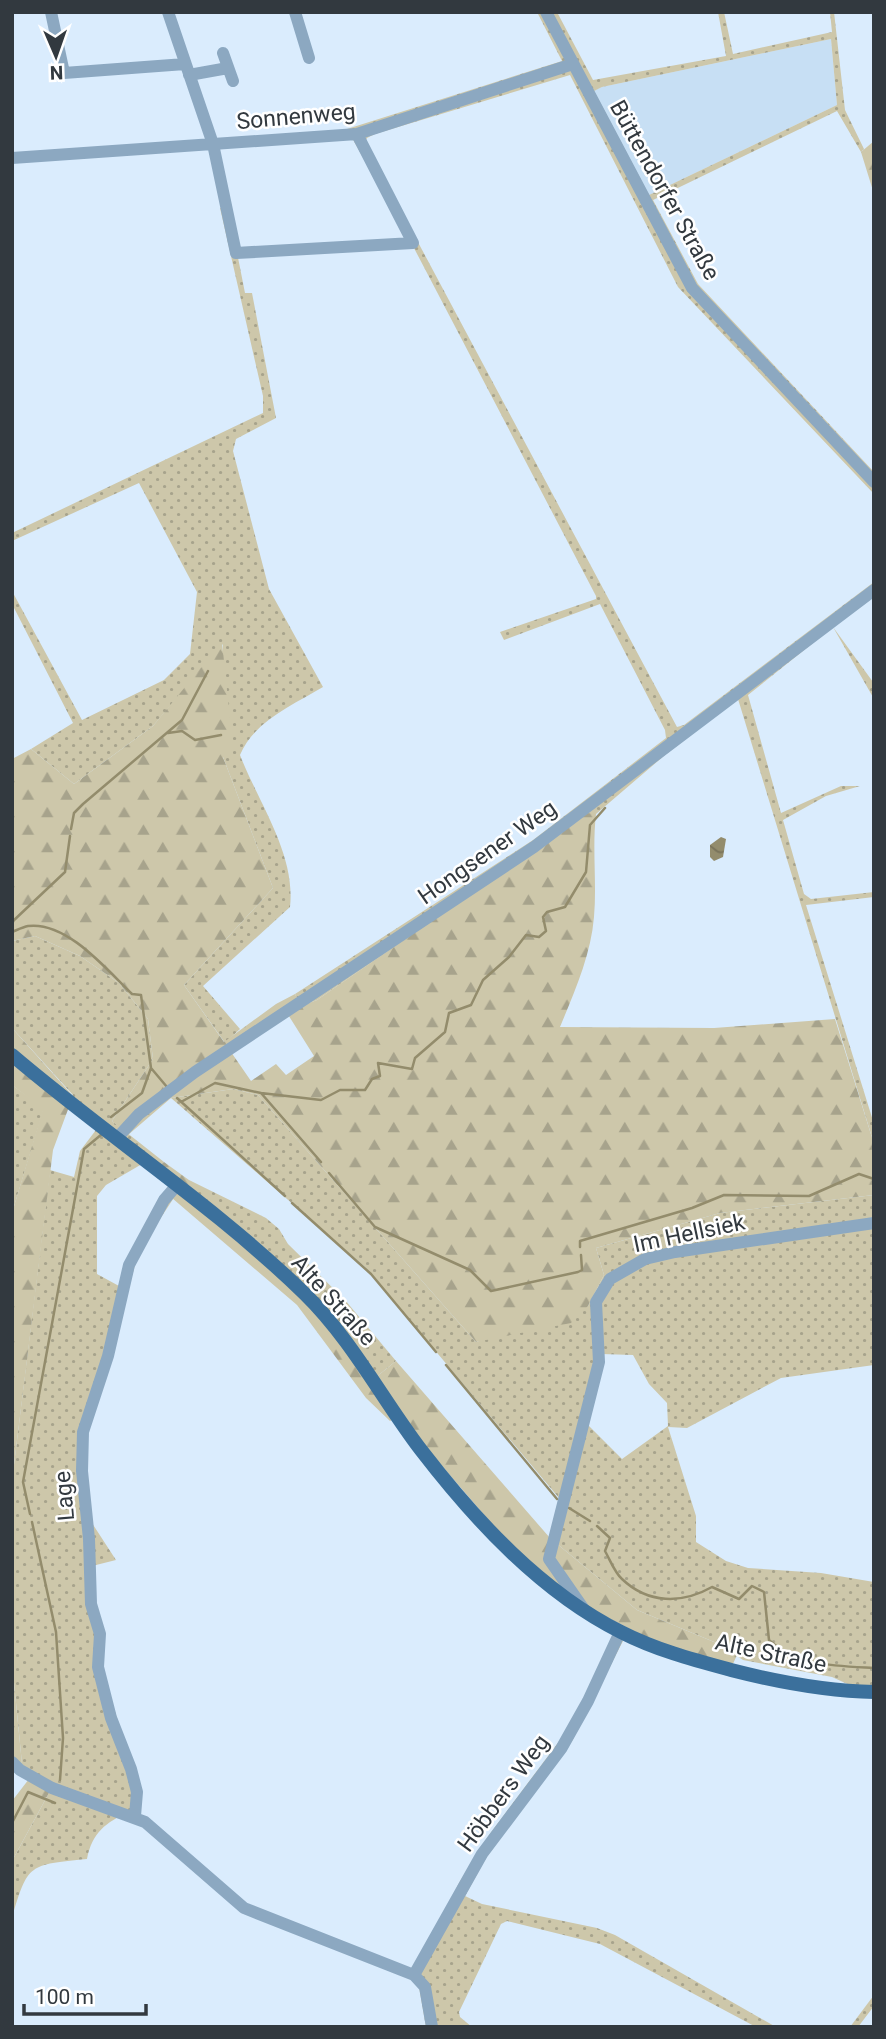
<svg xmlns="http://www.w3.org/2000/svg" width="886" height="2039" font-family="Roboto,sans-serif">
  <style>
    .built { fill: #c7dff4 }
    .grass { fill: url(#grass-dots); fill-rule: evenodd }
    .forest { fill: url(#forest-firs); fill-rule: evenodd }
    .water { fill: url(#water-waves) }
    .lines { fill: none; stroke-linecap: round; stroke-linejoin: round }
    .stream { stroke: #938c6c; stroke-width: 2.5 }
    .minor { stroke: #8ca8c1; stroke-width: 12 }
    .major { stroke: #3b709c; stroke-width: 14 }
    .labels { text-anchor: middle; stroke-width: 5; stroke-linejoin: round; paint-order: stroke }
    .street-label { font-size: 23px; fill: #32393f; stroke: #fff }
  </style>
  <defs>
    <pattern id="grass-dots" width="8" height="8" patternUnits="userSpaceOnUse" patternTransform="scale(1.75)"><rect width="8" height="8" fill="#cdc7aa"/><path d="M2 2h.1M6 6h.1" fill="none" stroke="#a7a38c" stroke-width="1.8" stroke-linecap="round"/></pattern>
    <pattern id="forest-firs" width="22" height="20" patternUnits="userSpaceOnUse" patternTransform="scale(1.75)"><rect width="22" height="20" fill="#cdc7aa"/><path d="M5 1l3.5 6h-7zM16 11l3.5 6h-7z" fill="#a7a38c"/></pattern>
    <pattern id="water-waves" width="16" height="10" patternUnits="userSpaceOnUse" patternTransform="scale(1.75)"><rect width="16" height="10" fill="#938c6c"/><path d="M0 5q4-4 8 0t8 0" fill="none" stroke="#79735a"/></pattern>
  </defs>
  <rect width="100%" height="100%" fill="#daecfd"/>
  <path class="built" d="M 831,39 L 837,105 L 649,195 L 593,91 L 602,87 Z"/>
  <path class="grass" d="M 537,12 L 557,12 L 593,80 L 726,56 L 718,12 L 724,12 L 733,54 L 832,32 L 830,12 L 834,12 L 845,110 L 864,149 L 861,152 L 837,111 L 653,200 L 698,284 L 874,472 L 874,494 L 678,287 L 570,75 L 375,134 L 367,138 L 365,143 L 677,727 L 684,725 L 874,582 L 874,597 L 833,627 L 873,682 L 874,699 L 833,627 L 748,695 L 781,813 L 841,786 L 860,786 L 826,796 L 783,820 L 804,894 L 811,899 L 874,892 L 874,897 L 806,905 L 874,1124 L 874,1144 L 738,699 L 665,755 L 596,814 L 587,814 L 317,1000 L 301,1006 L 295,994 L 533,840 L 666,738 L 665,730 L 600,604 L 504,640 L 500,632 L 596,599 L 596,596 L 415,250 L 347,129 L 562,61 ZM 831,39 L 837,105 L 649,195 L 594,91 L 602,87 Z
    M 228,207 L 245,293 L 252,293 L 276,418 L 236,439 L 233,451 L 269,589 L 323,687 C 293,705 254,721 240,755 C 258,802 296,854 290,907 L 203,986 L 240,1029 L 225,1043 L 184,985 L 273,888 L 223,757 L 223,644 L 153,726 L 74,784 L 31,749 L 73,723 L 12,604 L 12,591 L 82,720 L 164,680 L 190,654 L 197,592 L 139,483 L 12,541 L 12,533 L 263,413 L 263,396 L 220,208 Z
    M 35,936 L 80,956 L 119,983 L 148,1019 L 153,1059 L 112,1121 L 164,1162 L 155,1170 L 179,1190 L 139,1251 L 88,1433 L 86,1472 L 90,1520 L 116,1560 L 92,1566 L 101,1667 L 140,1791 L 129,1812 C 106,1822 92,1833 87,1859 C 29,1865 28,1863 12,1918 L 12,1861 L 50,1791 L 22,1764 L 12,1662 L 12,1481 L 50,1170 L 74,1177 L 80,1151 L 99,1126 L 70,1102 L 73,1095 L 12,1028 L 12,941 ZM 142,1164 L 170,1188 L 119,1286 L 97,1274 L 97,1196 L 106,1185 Z
    M 12,1085 L 44,1108 L 12,1213 Z
    M 233,1089 L 258,1095 L 476,1342 L 588,1306 L 604,1275 L 596,1248 L 720,1213 L 874,1195 L 874,1365 L 781,1378 L 687,1428 L 668,1427 L 696,1516 L 696,1542 L 726,1561 L 748,1568 L 821,1573 L 874,1582 L 874,1696 L 832,1677 L 743,1660 L 719,1644 L 637,1610 L 550,1538 L 559,1498 L 365,1267 L 171,1098 ZM 601,1354 L 633,1355 L 649,1384 L 667,1403 L 668,1426 L 622,1459 L 585,1422 Z
    M 189,1180 L 266,1218 L 279,1229 L 288,1244 L 345,1300 L 396,1361 L 370,1382 L 327,1325 L 223,1229 Z
    M 614,1636 L 623,1641 L 572,1741 L 486,1858 L 465,1896 L 482,1904 L 597,1928 L 615,1935 L 776,2027 L 756,2027 L 600,1944 L 507,1921 L 501,1924 L 459,2012 L 460,2017 L 472,2027 L 426,2027 L 416,1970 L 459,1883 L 489,1835 L 572,1724 Z
    M 874,1995 L 874,2006 L 858,2027 L 850,2027 Z"/>
  <path class="forest" d="M 874,141 L 874,194 L 861,152 Z
    M 222,642 L 233,748 L 223,757 L 273,888 L 184,985 L 224,1042 L 276,1004 L 295,994 L 301,1006 L 317,1000 L 587,813 L 596,814 C 592,849 597,883 594,917 C 591,955 574,993 560,1027 L 714,1028 L 835,1019 L 874,1144 L 874,1195 L 720,1213 L 596,1248 L 604,1275 L 588,1306 L 571,1323 L 476,1342 L 258,1095 L 233,1089 L 171,1098 L 128,1135 L 112,1121 L 153,1059 L 148,1019 L 119,983 L 80,956 L 35,936 L 12,941 L 12,759 L 31,749 L 74,784 L 153,726 ZM 287,1013 L 314,1056 L 286,1075 L 276,1064 L 251,1081 L 231,1052 Z
    M 12,1028 L 73,1096 L 53,1150 L 12,1481 L 12,1213 L 43,1109 L 12,1085 Z
    M 164,1162 L 200,1188 L 190,1202 L 304,1298 L 370,1382 L 396,1361 L 550,1538 L 637,1610 L 719,1644 L 737,1655 L 732,1666 L 655,1642 L 589,1608 L 516,1552 L 399,1416 L 390,1421 L 366,1398 L 297,1305 L 172,1198 L 179,1190 L 155,1170 Z
    M 12,1662 L 22,1764 L 12,1766 Z
    M 29,1779 L 50,1791 L 12,1861 L 12,1801 Z"/>
  <path class="water" d="M 721,837 L 726,839 L 723,857 L 714,861 L 710,857 L 710,845 Z"/>
  <g class="lines">
    <path class="stream" d="M 168,733 L 182,731 L 195,740 L 221,735
      M 71,829 L 74,813 L 83,804 L 182,720 L 208,671
      M 12,922 L 65,872 L 70,836
      M 12,932 C 17,930 23,927 28,926 C 67,921 107,970 132,994 L 141,995 L 151,1068 L 167,1087
      M 261,1093 L 321,1100 L 340,1090 L 365,1090 L 372,1079 L 380,1076 L 378,1063 L 412,1069 L 415,1058 L 445,1032 L 449,1013 L 471,1005 L 483,980 L 509,957 L 526,935 L 539,937 L 546,931 L 543,917 L 547,912 L 565,907 L 586,872 L 590,825 L 605,808
      M 177,1098 L 285,1196
      M 181,1102 L 215,1083 L 261,1093 L 321,1162
      M 111,1117 L 142,1093 L 151,1068
      M 329,1173 L 375,1227 L 470,1270 L 491,1291 L 578,1272 L 582,1270 L 581,1255
      M 292,1203 L 371,1274 L 436,1352
      M 580,1247 L 580,1241 L 692,1208 L 724,1195 L 809,1196 L 859,1174 L 874,1179
      M 446,1365 L 557,1499
      M 569,1508 L 590,1521
      M 30,1514 L 23,1482 L 84,1149 L 102,1134
      M 32,1522 L 56,1632 L 63,1738 L 60,1780
      M 597,1526 L 610,1538 L 605,1551 C 610,1560 615,1573 622,1579 C 648,1604 682,1604 712,1587 L 739,1599 L 752,1586 L 764,1592 L 769,1640 C 796,1666 838,1666 874,1668
      M 12,1823 L 28,1792 L 55,1803"/>
    <path class="minor" d="M 51,12 L 64,73 L 185,64
      M 168,12 L 213,144 L 236,253 L 413,243 L 357,134
      M 295,12 L 309,58
      M 546,12 L 692,288 L 874,482
      M 223,53 L 233,81
      M 189,75 L 228,68
      M 12,158 L 357,134 L 573,64
      M 118,1137 L 139,1114 L 195,1072 L 534,847 L 874,590
      M 583,1608 L 549,1559 L 599,1362 L 596,1302 L 610,1279 L 645,1259 L 675,1252 L 874,1223
      M 12,1762 L 20,1770 L 52,1788 L 145,1822 L 244,1908 L 414,1975 L 425,1987 L 432,2027
      M 135,1816 L 137,1792 L 131,1769 L 111,1718 L 98,1667 L 100,1634 L 91,1604 L 89,1539 L 82,1471 L 83,1432 L 108,1356 L 129,1265 L 164,1200 L 177,1185
      M 414,1975 L 482,1854 L 561,1749 L 588,1701 L 620,1632"/>
    <path class="major" d="M 12,1055 C 108,1137 215,1206 305,1294 C 352,1340 382,1399 421,1450 C 475,1520 541,1592 621,1632 C 656,1650 694,1660 731,1670 C 778,1682 826,1691 874,1692"/>
  </g>
  <g class="labels">
    <g class="street-label">
      <text transform="translate(296 116) rotate(-5)" y="8">Sonnenweg</text>
      <text transform="translate(665 190) rotate(61)" y="8">Büttendorfer Straße</text>
      <text transform="translate(487 852) rotate(-35)" y="8">Hongsener Weg</text>
      <text transform="translate(689 1233) rotate(-12)" y="8">Im Hellsiek</text>
      <text transform="translate(334 1300) rotate(48)" y="8">Alte Straße</text>
      <text transform="translate(64 1496) rotate(-95)" y="8">Lage</text>
      <text transform="translate(771 1653) rotate(12)" y="8">Alte Straße</text>
      <text transform="translate(503 1793) rotate(-54)" y="8">Höbbers Weg</text>
    </g>
  </g>
  <rect width="886" height="2039" fill="none" stroke="#32393f" stroke-width="28"/>
  <g transform="translate(56 56) rotate(178)" stroke="#ffffff" stroke-width="5" paint-order="stroke">
  <path d="M0-5L12 26L0 18L-12 26Z" fill="#32393f"/>
  <text y="-10" font-size="19" font-weight="bold" text-anchor="middle" fill="#32393f">N</text>
  </g>
  <path d="M24 2004v10h122v-10" fill="none" stroke="#32393f" stroke-width="3.5"/>
  <text x="35" y="2004" font-size="21" fill="#32393f" stroke="#ffffff" stroke-width="5" paint-order="stroke">100 m</text>
</svg>
